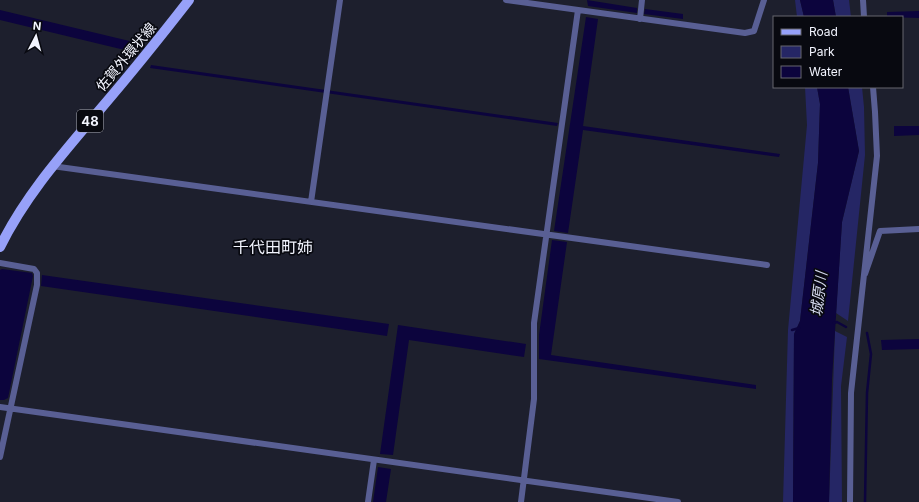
<svg xmlns="http://www.w3.org/2000/svg" width="919" height="502" font-family="Inter,'Noto Sans JP',sans-serif">
  <style>
    .green { fill: #252665 }
    .water { fill: #0c043d }
    .lines { fill: none; stroke-linecap: round; stroke-linejoin: round }
    .stream { stroke: #0c043d; stroke-width: 2.5 }
    .street { stroke: #595f94; stroke-width: 6 }
    .primary { stroke: #97a1f9; stroke-width: 10 }
    .labels { text-anchor: middle; stroke-width: 3.5; stroke-linejoin: round; paint-order: stroke }
    .shield { fill: #080910; stroke: #acaeb7; stroke-width: 1 }
    .shield-label { font-size: 13px; font-weight: bold; fill: #f2f4fe }
    .street-label { font-size: 14px; fill: #f2f4fe; stroke: #080910 }
    .water-label { font-size: 15px; font-style: italic; fill: #d2d6ec; stroke: #080910 }
    .quarter-label { font-size: 16px; fill: #f2f4fe; stroke: #080910 }
  </style>
  <rect width="100%" height="100%" fill="#1d1f2d"/>
  <path class="green" d="M 795,0 L 800,0 L 804,17 L 797,17 Z
    M 833,0 L 849,0 L 851,17 L 836,17 Z
    M 805,87 L 817,87 L 820,104 L 818,163 L 800,321 L 794,334 L 793,502 L 783,502 L 788,330 L 807,125 Z
    M 848,87 L 862,87 L 864,107 L 865,155 L 848,321 L 836,313 L 842,222 L 859,151 Z
    M 835,331 L 847,337 L 841,386 L 842,502 L 829,502 Z"/>
  <path class="water" d="M 587,0 L 637,8 L 637,13 L 588,6 Z
    M 800,0 L 833,0 L 836,17 L 804,17 Z
    M 645,9 L 683,14 L 683,19 L 644,14 Z
    M 0,10 L 142,44 L 133,52 L 0,20 Z
    M 919,11 L 919,18 L 887,17 L 887,12 Z
    M 586,17 L 598,19 L 583,126 L 780,154 L 779,157 L 583,130 L 568,233 L 554,231 Z
    M 151,65 L 558,123 L 557,126 L 150,68 Z
    M 817,87 L 848,87 L 859,151 L 842,222 L 832,379 L 829,502 L 793,502 L 794,334 L 800,321 L 818,163 L 820,104 Z
    M 894,126 L 919,126 L 919,135 L 894,136 Z
    M 552,240 L 567,242 L 551,355 L 756,385 L 756,389 L 539,359 L 539,335 Z
    M 2,269 L 32,273 L 33,276 L 8,398 L 4,400 L 0,400 L 0,270 Z
    M 42,275 L 389,324 L 387,336 L 41,286 Z
    M 398,325 L 526,344 L 524,357 L 409,340 L 393,455 L 380,454 Z
    M 919,339 L 919,349 L 882,350 L 881,340 Z
    M 378,467 L 391,469 L 386,502 L 373,502 Z"/>
  <g class="lines">
    <path class="stream" d="M 834,323 L 837,322 L 846,327
      M 792,330 L 799,328
      M 865,502 L 867,393 L 871,354 L 867,333"/>
    <path class="street" d="M 506,0 L 745,33 L 754,31 L 764,0
      M 863,0 L 864,17
      M 640,19 L 642,0
      M 52,166 L 767,265
      M 311,202 L 340,0
      M 0,263 L 34,269 L 37,273 L 37,285 L 0,457
      M 865,274 L 880,231 L 919,229
      M 0,407 L 678,502
      M 368,502 L 374,460
      M 521,502 L 534,399 L 534,323 L 578,10
      M 850,502 L 851,393 L 877,156 L 875,112 L 873,87"/>
    <path class="primary" d="M 0,247 C 26,194 65,151 103,106 C 133,71 161,36 189,0"/>
  </g>
  <g class="labels">
    <rect class="shield" x="77" y="110" width="26" height="22" rx="3"/>
    <g class="shield-label">
      <text x="90" y="126">48</text>
    </g>
    <g class="street-label">
      <text transform="translate(126 57) rotate(-50)" y="5">佐賀外環状線</text>
    </g>
    <g class="water-label">
      <text transform="translate(819 294) rotate(-83)" y="5">城原川</text>
    </g>
    <g class="quarter-label">
      <text x="273" y="253">千代田町姉</text>
    </g>
  </g>
  <rect x="773" y="16" width="130" height="72" fill="#080910" stroke="#66676f"/>
  <rect x="781" y="29" width="20" height="6" fill="#97a1f9" stroke="#66676f"/>
  <text x="809" y="36" font-size="12" fill="#f2f4fe">Road</text>
  <rect x="781" y="46" width="20" height="12" fill="#252665" stroke="#66676f"/>
  <text x="809" y="56" font-size="12" fill="#f2f4fe">Park</text>
  <rect x="781" y="66" width="20" height="12" fill="#0c043d" stroke="#66676f"/>
  <text x="809" y="76" font-size="12" fill="#f2f4fe">Water</text>
  <g transform="translate(36 36) rotate(6)" stroke="#080910" stroke-width="3" paint-order="stroke">
  <path d="M0-3L7 15L0 10L-7 15Z" fill="#f2f4fe"/>
  <text y="-6" font-size="11" font-weight="bold" text-anchor="middle" fill="#f2f4fe">N</text>
  </g>
</svg>
